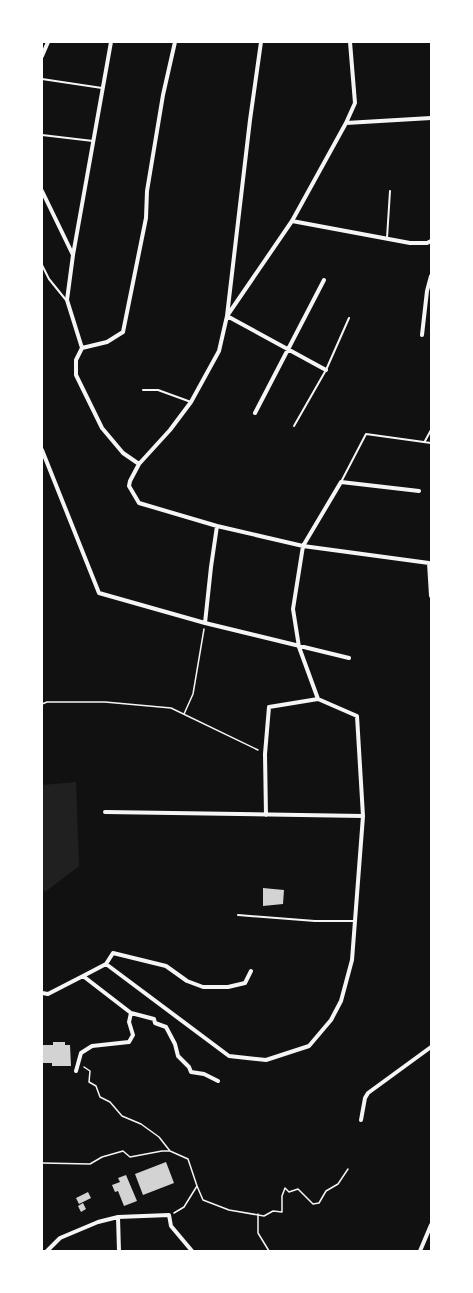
<svg xmlns="http://www.w3.org/2000/svg" width="473" height="1293" font-family="Arial,sans-serif">
  <style>
    .green { fill: #202020 }
    .building { fill: #d3d3d3 }
    .lines { fill: none; stroke-linecap: round; stroke-linejoin: round }
    .path { stroke: #f5f5f5; stroke-width: 1.5 }
    .service { stroke: #f5f5f5; stroke-width: 2 }
    .minor { stroke: #f5f5f5; stroke-width: 4 }
  </style>
  <rect width="100%" height="100%" fill="#111"/>
  <path class="green" d="M 76,782 L 79,866 L 45,892 L 42,889 L 42,785 Z"/>
  <path class="building" d="M 263,888 L 284,890 L 283,904 L 263,906 Z
    M 53,1042 L 65,1042 L 65,1045 L 70,1045 L 71,1066 L 52,1066 L 52,1063 L 43,1063 L 43,1045 L 53,1045 Z
    M 166,1162 L 174,1183 L 143,1195 L 135,1174 Z
    M 126,1175 L 137,1201 L 124,1206 L 118,1191 L 115,1192 L 112,1185 L 120,1182 L 118,1178 Z
    M 88,1192 L 91,1198 L 79,1204 L 76,1198 Z
    M 83,1203 L 86,1209 L 81,1212 L 78,1206 Z"/>
  <g class="lines">
    <path class="path" d="M 42,704 L 47,702 L 105,702 L 171,708 L 258,750
      M 184,714 L 193,694 L 204,629
      M 84,1067 L 90,1071 L 89,1082 L 96,1086 L 100,1097 L 110,1102 L 122,1116 L 141,1124 L 159,1137 L 170,1151
      M 42,1163 L 90,1164 L 102,1157 L 123,1151 L 130,1157 L 162,1151 L 170,1151 L 188,1159 L 197,1186
      M 174,1213 L 184,1207 L 197,1186 L 203,1200 L 229,1210 L 264,1216 L 273,1211 L 282,1212 L 282,1196 L 285,1188 L 289,1192 L 298,1189 L 313,1204 L 319,1203 L 326,1191 L 338,1184 L 348,1169
      M 258,1214 L 258,1233 L 269,1251"/>
    <path class="service" d="M 42,79 L 102,88
      M 42,135 L 93,141
      M 387,238 L 390,191
      M 42,265 L 49,279 L 66,300
      M 143,390 L 158,390 L 191,402
      M 294,426 L 326,370 L 349,318
      M 425,441 L 431,430
      M 341,482 L 366,434 L 431,443
      M 238,915 L 315,921 L 354,921"/>
    <path class="minor" d="M 111,42 L 73,255 L 67,300 L 82,348 L 76,360 L 76,375 L 102,428 L 123,453 L 139,464
      M 261,42 L 250,120 L 227,316 L 326,370
      M 350,42 L 355,103 L 346,123 L 292,221 L 227,316 L 219,351 L 191,402 L 170,430 L 139,464 L 130,481 L 129,486 L 139,503 L 217,526 L 303,546 L 429,563 L 431,596
      M 42,56 L 48,42
      M 346,123 L 431,118
      M 42,191 L 73,255
      M 292,221 L 410,243 L 427,243 L 431,241
      M 422,335 L 427,291 L 431,276
      M 82,348 L 107,342 L 123,332 L 146,218 L 147,191 L 163,95 L 175,42
      M 255,413 L 324,280
      M 42,450 L 99,593 L 205,623 L 349,658
      M 205,623 L 211,567 L 217,526
      M 318,699 L 299,647 L 293,609 L 303,546 L 341,482 L 419,491
      M 105,812 L 363,816
      M 106,964 L 229,1056 L 266,1060 L 309,1046 L 331,1020 L 341,1001 L 352,960 L 363,816 L 357,716 L 318,699 L 269,707 L 265,754 L 266,815
      M 83,976 L 106,964 L 113,953 L 166,966 L 187,981 L 203,987 L 228,987 L 245,983 L 251,971
      M 42,993 L 48,994 L 83,976 L 131,1013
      M 76,1071 L 81,1053 L 92,1046 L 129,1042 L 133,1035 L 129,1022 L 131,1013 L 154,1019 L 155,1023 L 166,1027 L 175,1044 L 178,1056 L 189,1067 L 191,1072 L 204,1074 L 218,1081
      M 361,1120 L 365,1098 L 368,1093 L 431,1047
      M 118,1217 L 119,1251
      M 47,1251 L 60,1238 L 98,1222 L 118,1217 L 169,1215 L 171,1226 L 192,1251
      M 420,1251 L 431,1225"/>
  </g>
  <rect width="473" height="1293" fill="none" stroke="#ffffff" stroke-width="86"/>
</svg>
